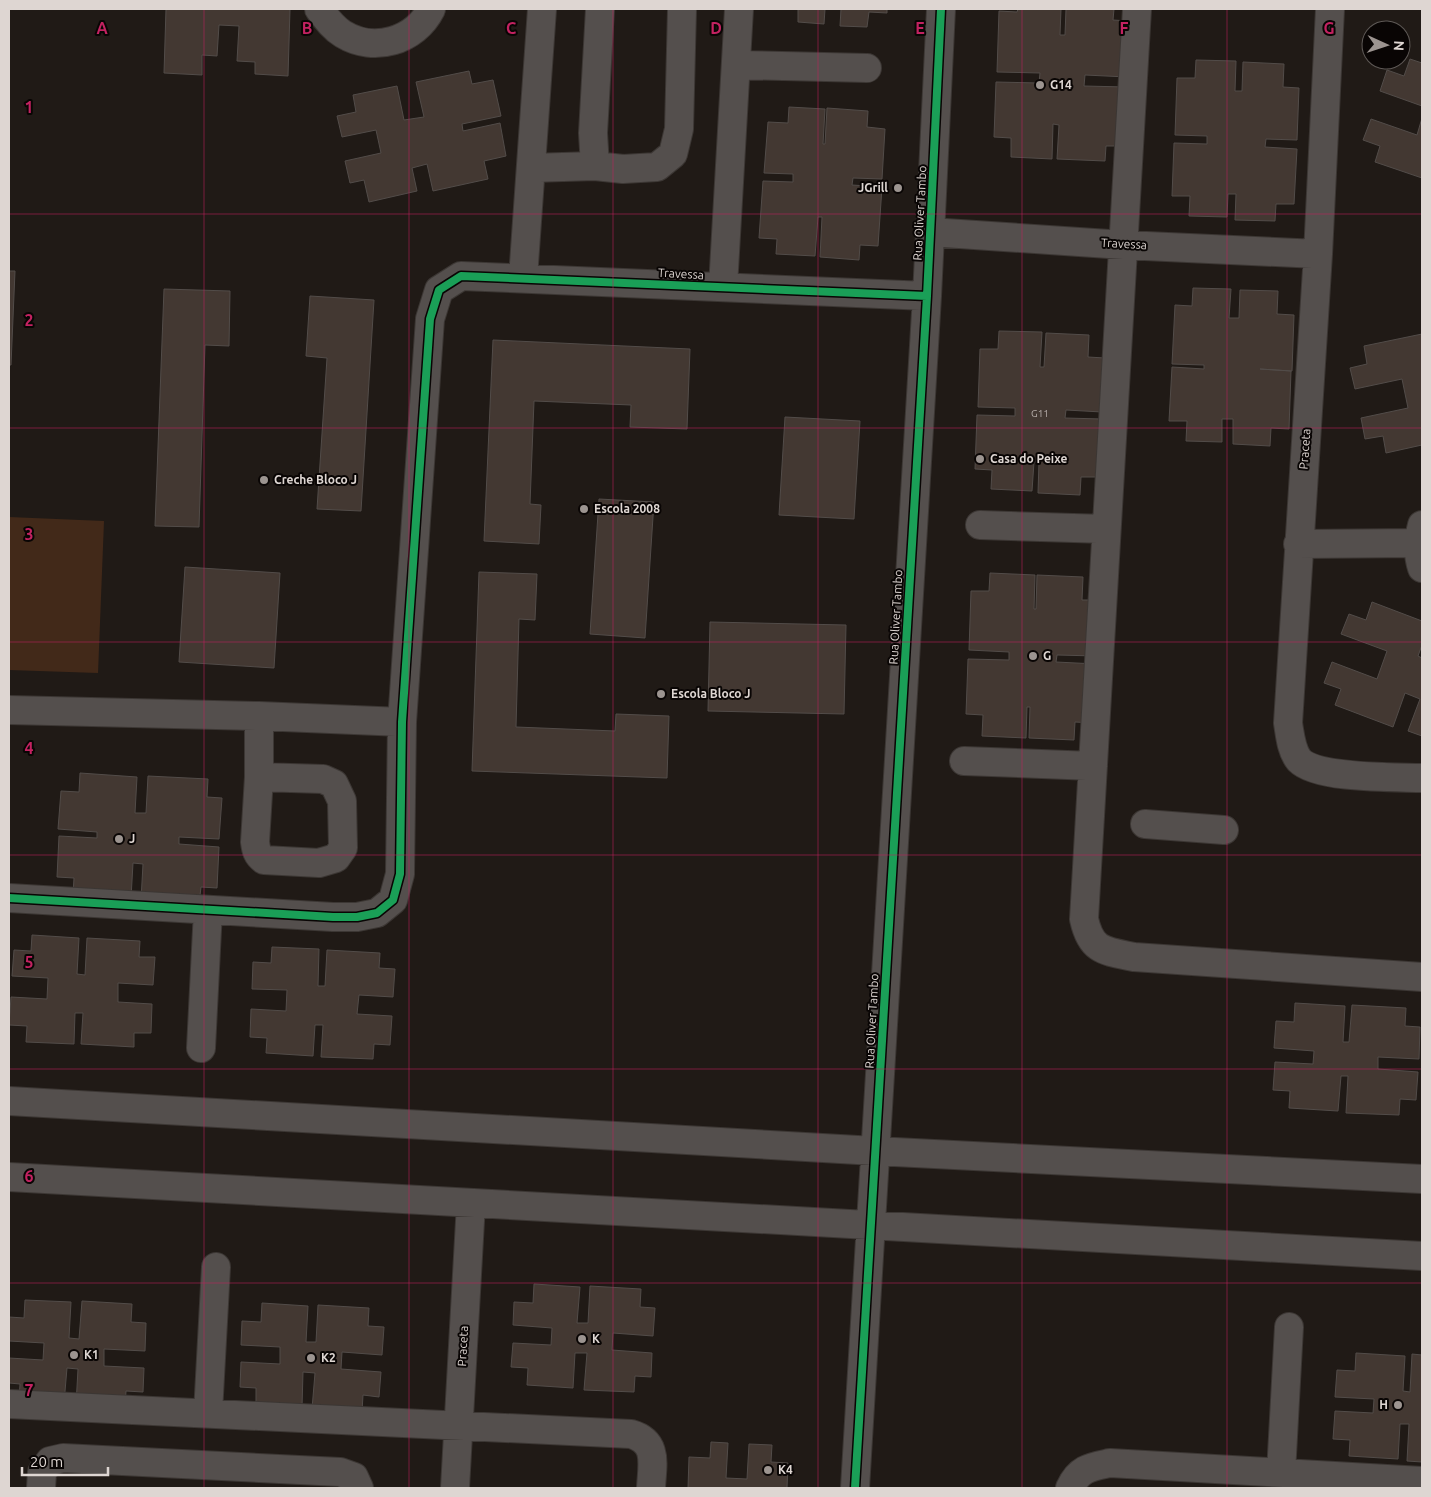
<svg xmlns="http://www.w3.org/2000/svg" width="1431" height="1497" font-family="Ubuntu,sans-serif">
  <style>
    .green { fill: #422919 }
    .building { fill: #433832; stroke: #524c49 }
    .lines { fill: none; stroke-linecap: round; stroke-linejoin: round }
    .minor-casing { stroke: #3c3734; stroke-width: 30 }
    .minor { stroke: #544f4d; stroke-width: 28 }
    .cycleway-casing { stroke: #090504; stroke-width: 11 }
    .cycleway { stroke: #1a9f57; stroke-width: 8 }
    .grid { fill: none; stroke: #c32261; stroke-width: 1; stroke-opacity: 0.55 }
    .poi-dot { fill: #9c9490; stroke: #090504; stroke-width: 2 }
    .labels { text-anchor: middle; stroke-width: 4; stroke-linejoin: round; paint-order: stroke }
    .number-label { font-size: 10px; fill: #b7aeaa }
    .poi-label { font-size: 12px; font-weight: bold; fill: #ded6d2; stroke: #090504; text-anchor: start }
    .street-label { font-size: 12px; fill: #ded6d2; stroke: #090504 }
    .grid-label { font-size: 16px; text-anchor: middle; font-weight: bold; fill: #c32261; stroke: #090504; stroke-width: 4; stroke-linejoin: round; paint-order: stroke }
  </style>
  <rect width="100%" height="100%" fill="#201a16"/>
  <path class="green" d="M 9,517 L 104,521 L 98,673 L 9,670 Z"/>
  <path class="building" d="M 166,9 L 290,9 L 288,76 L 255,74 L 255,62 L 237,61 L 239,26 L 219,25 L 217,56 L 202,55 L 202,75 L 164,73 Z
    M 798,9 L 825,9 L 824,24 L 798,22 Z
    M 841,9 L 887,9 L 887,13 L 869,12 L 867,27 L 840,26 Z
    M 1018,9 L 1061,9 L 1060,35 L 1065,35 L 1066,9 L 1114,9 L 1113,20 L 1129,21 L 1127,77 L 1085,75 L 1084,86 L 1126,87 L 1124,146 L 1106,146 L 1105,161 L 1057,159 L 1059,125 L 1053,124 L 1052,159 L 1011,157 L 1011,138 L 994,137 L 996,82 L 1039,83 L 1040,73 L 997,72 L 999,11 L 1017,12 Z
    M 1410,59 L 1422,63 L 1422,106 L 1380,91 L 1387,70 L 1404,76 Z
    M 1196,60 L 1236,61 L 1235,91 L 1242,91 L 1243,62 L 1284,64 L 1283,87 L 1299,88 L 1297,140 L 1266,139 L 1265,147 L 1297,149 L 1294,204 L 1276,204 L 1275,221 L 1235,220 L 1236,194 L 1228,194 L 1227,217 L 1189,216 L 1190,196 L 1172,196 L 1174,143 L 1207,144 L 1207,136 L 1175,135 L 1177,78 L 1195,78 Z
    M 469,71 L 472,84 L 493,80 L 501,116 L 462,124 L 463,131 L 500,123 L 506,156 L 484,161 L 488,179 L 433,191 L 427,164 L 412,168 L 417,191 L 369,202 L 364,180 L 350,183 L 345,161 L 381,153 L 376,130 L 342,137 L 337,116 L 356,112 L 353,95 L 397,86 L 404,120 L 424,117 L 416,82 Z
    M 789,107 L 825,109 L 823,144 L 825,144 L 827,108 L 868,111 L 867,127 L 885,129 L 882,179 L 853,178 L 852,185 L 882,187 L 878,246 L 860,245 L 859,260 L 820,257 L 822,217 L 818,217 L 815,256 L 776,254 L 777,239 L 759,238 L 763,181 L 793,182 L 793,174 L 764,173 L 768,122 L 788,123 Z
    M 1422,118 L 1422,178 L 1375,162 L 1380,146 L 1363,140 L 1371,119 L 1417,135 Z
    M 9,271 L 15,271 L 11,365 L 9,365 Z
    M 1193,288 L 1231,289 L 1229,318 L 1239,318 L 1240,290 L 1278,291 L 1277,314 L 1294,315 L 1292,371 L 1260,369 L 1291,371 L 1289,429 L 1271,428 L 1270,446 L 1233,444 L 1233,419 L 1222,419 L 1222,442 L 1186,441 L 1187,421 L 1169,421 L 1172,367 L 1204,369 L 1204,365 L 1172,364 L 1175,305 L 1192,306 Z
    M 164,289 L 230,291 L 229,346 L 205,345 L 199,527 L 155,526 Z
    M 310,296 L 374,300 L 361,511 L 317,509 L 327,358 L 306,356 Z
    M 999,331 L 1042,332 L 1040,367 L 1044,367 L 1046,333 L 1089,335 L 1088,357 L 1105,358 L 1102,412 L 1066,410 L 1065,418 L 1102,419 L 1099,477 L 1081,477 L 1080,495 L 1038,493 L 1039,462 L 1034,462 L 1032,491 L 991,489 L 992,470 L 975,469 L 977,415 L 1015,416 L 1015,408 L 978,407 L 980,349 L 998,349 Z
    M 1422,334 L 1422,445 L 1386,453 L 1383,436 L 1365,439 L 1361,418 L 1408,408 L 1402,379 L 1355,389 L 1350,368 L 1367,364 L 1364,346 Z
    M 493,340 L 690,349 L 687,429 L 630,427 L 631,405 L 534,401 L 530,504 L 541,505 L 539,544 L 484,541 Z
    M 785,417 L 860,421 L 854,519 L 779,515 Z
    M 599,499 L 654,502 L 645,638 L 590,634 Z
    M 185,567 L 280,573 L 274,668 L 179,662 Z
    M 479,572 L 537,574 L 535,620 L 519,619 L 516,727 L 615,731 L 616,714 L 669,716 L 667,778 L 472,771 Z
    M 990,573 L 1035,575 L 1034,609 L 1036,609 L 1037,575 L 1083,577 L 1082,600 L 1099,600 L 1096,656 L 1057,655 L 1056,662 L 1096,664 L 1093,723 L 1075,722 L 1074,740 L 1029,738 L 1030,707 L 1027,707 L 1026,738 L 982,736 L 983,715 L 966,714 L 968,659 L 1009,660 L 1009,652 L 969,650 L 971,591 L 989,591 Z
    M 1372,602 L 1422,621 L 1422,645 L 1418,656 L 1422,658 L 1422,736 L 1408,731 L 1420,699 L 1405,693 L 1393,727 L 1335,705 L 1341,689 L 1324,683 L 1332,662 L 1377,679 L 1387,651 L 1341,634 L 1349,614 L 1366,620 Z
    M 710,622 L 846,625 L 844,714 L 708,711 Z
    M 80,773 L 137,777 L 135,813 L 146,813 L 148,776 L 208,779 L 207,797 L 222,798 L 219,839 L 179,837 L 179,844 L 219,847 L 217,888 L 201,887 L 199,904 L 141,900 L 143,864 L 133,863 L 131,898 L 73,895 L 74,878 L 57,877 L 59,836 L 97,838 L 97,832 L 58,829 L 61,791 L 79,792 Z
    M 32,935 L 79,938 L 77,974 L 85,975 L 87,938 L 140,941 L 139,957 L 155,957 L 153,985 L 118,983 L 118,1002 L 152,1004 L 151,1033 L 134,1033 L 134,1047 L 81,1044 L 83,1013 L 75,1013 L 74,1044 L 26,1042 L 27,1026 L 9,1025 L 11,997 L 47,999 L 48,978 L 12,976 L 14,950 L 31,951 Z
    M 272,947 L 319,949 L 318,986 L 325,986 L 327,950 L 380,953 L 379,968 L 395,969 L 393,997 L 359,995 L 357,1014 L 392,1016 L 390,1045 L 374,1044 L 373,1059 L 321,1057 L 323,1025 L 315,1025 L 313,1056 L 266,1053 L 267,1038 L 250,1037 L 251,1009 L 286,1011 L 287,990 L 252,989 L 253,962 L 271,963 Z
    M 1295,1003 L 1345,1006 L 1343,1042 L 1349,1042 L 1352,1005 L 1406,1008 L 1405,1026 L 1420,1027 L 1419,1059 L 1378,1057 L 1378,1069 L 1418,1072 L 1416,1100 L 1400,1099 L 1399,1115 L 1346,1113 L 1348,1076 L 1341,1076 L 1338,1111 L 1289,1108 L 1290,1091 L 1273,1090 L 1275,1062 L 1313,1064 L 1314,1051 L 1274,1048 L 1276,1021 L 1294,1022 Z
    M 534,1284 L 580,1287 L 577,1323 L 588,1323 L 590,1286 L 641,1289 L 640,1307 L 655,1308 L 653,1336 L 613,1333 L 612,1350 L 652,1353 L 651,1377 L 635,1376 L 634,1392 L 584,1390 L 587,1353 L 575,1353 L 573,1388 L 527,1385 L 528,1368 L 511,1367 L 513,1343 L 551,1345 L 552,1328 L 513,1325 L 514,1302 L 533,1303 Z
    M 25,1300 L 71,1302 L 69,1338 L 79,1339 L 82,1301 L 132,1304 L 131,1322 L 146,1323 L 145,1351 L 104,1349 L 104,1366 L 144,1368 L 143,1392 L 126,1391 L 125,1408 L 76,1405 L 78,1369 L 67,1368 L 64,1403 L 19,1400 L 20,1384 L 9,1383 L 9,1358 L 43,1360 L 44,1343 L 9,1341 L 9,1317 L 24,1318 Z
    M 262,1303 L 308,1306 L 306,1342 L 316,1342 L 318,1305 L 369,1308 L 368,1326 L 384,1327 L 382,1355 L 342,1352 L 341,1369 L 381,1372 L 379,1397 L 363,1395 L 362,1412 L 312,1409 L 315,1373 L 303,1372 L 302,1407 L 256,1404 L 256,1388 L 240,1387 L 241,1362 L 280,1364 L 280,1347 L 241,1345 L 242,1321 L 261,1322 Z
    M 1356,1353 L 1405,1356 L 1403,1391 L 1410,1392 L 1412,1354 L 1422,1355 L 1422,1462 L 1407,1461 L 1409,1424 L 1400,1424 L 1398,1459 L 1349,1456 L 1350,1440 L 1333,1439 L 1335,1411 L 1373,1413 L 1374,1399 L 1335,1397 L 1337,1370 L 1355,1371 Z
    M 711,1442 L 728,1443 L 726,1478 L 747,1479 L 749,1444 L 772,1445 L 771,1462 L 788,1463 L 787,1488 L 688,1488 L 689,1457 L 710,1458 Z"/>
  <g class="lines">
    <g class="minor-casing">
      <path id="minor" d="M 319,9 C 326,18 333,28 343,34 C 374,53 415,41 431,9
        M 1137,9 L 1084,919 C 1091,951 1104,951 1134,957 L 1422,977
        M 1330,9 L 1318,254 L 1288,723 C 1290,735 1291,750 1299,760 C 1317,779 1395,777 1422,778
        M 737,65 L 867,68
        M 595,166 L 593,133 L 600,9
        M 531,168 L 595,166 L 623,169 L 657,167 L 673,154 L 679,129 L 682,9
        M 930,232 L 1124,245 L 1318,254
        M 523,278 L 542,9
        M 723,287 L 739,9
        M 980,525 L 1106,529
        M 1422,525 C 1418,540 1417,553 1422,568
        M 1298,544 L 1418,543
        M 9,710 L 259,716 L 402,722
        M 964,761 L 1093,766
        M 259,777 L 323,779 L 334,784 L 342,801 L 343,848 L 336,858 L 319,863 L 264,860 C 257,855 256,850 255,842 L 259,777 L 259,716
        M 1145,824 L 1224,830
        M 9,898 L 333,917 L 357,917 L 377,913 L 393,900 L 400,874 L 402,722 L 430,319 L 439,290 L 461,276 L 927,296
        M 201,1048 L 208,910
        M 9,1101 L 875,1151 L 1422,1179
        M 9,1177 L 1422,1256
        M 9,1404 L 631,1434 C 659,1442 652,1465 651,1488
        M 208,1413 L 216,1267
        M 1281,1473 L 1289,1327
        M 41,1488 L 42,1472 L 50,1461 L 63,1458 L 340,1472 L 354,1477 L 359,1488
        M 455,1488 L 471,1203
        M 855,1488 L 927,296 L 941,9
        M 1070,1488 C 1079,1468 1091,1467 1110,1463 L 1422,1481"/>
    </g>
    <use href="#minor" class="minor"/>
    <g class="cycleway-casing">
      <path id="cycleway" d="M 9,898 L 333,917 L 357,917 L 377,913 L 393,900 L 400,874 L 402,722 L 430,319 L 439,290 L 461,276 L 927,296
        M 855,1488 L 927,296 L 941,9"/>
    </g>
    <use href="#cycleway" class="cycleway"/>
  </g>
  <path class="grid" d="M 204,9 L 204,1488M 409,9 L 409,1488M 613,9 L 613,1488M 818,9 L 818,1488M 1022,9 L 1022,1488M 1227,9 L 1227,1488M 9,214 L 1422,214M 9,428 L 1422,428M 9,642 L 1422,642M 9,855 L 1422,855M 9,1069 L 1422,1069M 9,1283 L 1422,1283"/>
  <g class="poi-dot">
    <circle cx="1040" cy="85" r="5"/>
    <circle cx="898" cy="188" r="5"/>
    <circle cx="980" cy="459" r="5"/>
    <circle cx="264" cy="480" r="5"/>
    <circle cx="584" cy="509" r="5"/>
    <circle cx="1033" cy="656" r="5"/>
    <circle cx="661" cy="694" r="5"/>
    <circle cx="119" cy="839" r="5"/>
    <circle cx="582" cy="1339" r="5"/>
    <circle cx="74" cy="1355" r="5"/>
    <circle cx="311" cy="1358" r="5"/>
    <circle cx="1398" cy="1405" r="5"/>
    <circle cx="768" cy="1470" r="5"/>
  </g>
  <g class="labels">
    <g class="number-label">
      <text x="1040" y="417">G11</text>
    </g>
    <g class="poi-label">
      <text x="1050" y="89">G14</text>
      <text x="888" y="192" text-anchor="end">JGrill</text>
      <text x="990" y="463">Casa do Peixe</text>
      <text x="274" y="484">Creche Bloco J</text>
      <text x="594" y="513">Escola 2008</text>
      <text x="1043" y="660">G</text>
      <text x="671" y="698">Escola Bloco J</text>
      <text x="129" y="843">J</text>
      <text x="592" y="1343">K</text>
      <text x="84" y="1359">K1</text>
      <text x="321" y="1362">K2</text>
      <text x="1388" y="1409" text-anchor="end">H</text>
      <text x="778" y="1474">K4</text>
    </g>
    <g class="street-label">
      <text transform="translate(920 213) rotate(-87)" y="4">Rua Oliver Tambo</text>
      <text transform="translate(1124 244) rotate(3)" y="4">Travessa</text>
      <text transform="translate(681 274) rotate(3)" y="4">Travessa</text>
      <text transform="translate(1305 449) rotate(-86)" y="4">Praceta</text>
      <text transform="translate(896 617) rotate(-87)" y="4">Rua Oliver Tambo</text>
      <text transform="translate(872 1021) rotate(-87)" y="4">Rua Oliver Tambo</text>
      <text transform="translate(463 1346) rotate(-87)" y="4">Praceta</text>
    </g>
  </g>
  <g class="grid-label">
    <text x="102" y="34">A</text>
    <text x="307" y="34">B</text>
    <text x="511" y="34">C</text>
    <text x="716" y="34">D</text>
    <text x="920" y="34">E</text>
    <text x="1124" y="34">F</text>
    <text x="1329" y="34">G</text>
    <text x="29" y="113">1</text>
    <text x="29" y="326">2</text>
    <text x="29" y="540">3</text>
    <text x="29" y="754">4</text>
    <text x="29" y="968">5</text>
    <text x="29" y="1182">6</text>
    <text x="29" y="1396">7</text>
  </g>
  <rect width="1431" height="1497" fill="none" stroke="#ded6d2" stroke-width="20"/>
  <g transform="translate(1386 45) rotate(93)"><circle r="24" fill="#090504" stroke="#5e5956"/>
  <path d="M0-4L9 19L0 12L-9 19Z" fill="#9c9490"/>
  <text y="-8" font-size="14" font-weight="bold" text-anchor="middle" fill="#ded6d2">N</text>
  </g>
  <path d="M22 1467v8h86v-8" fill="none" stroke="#ded6d2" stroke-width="2.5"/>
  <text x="30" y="1467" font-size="15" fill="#ded6d2" stroke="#090504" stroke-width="4" paint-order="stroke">20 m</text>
</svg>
